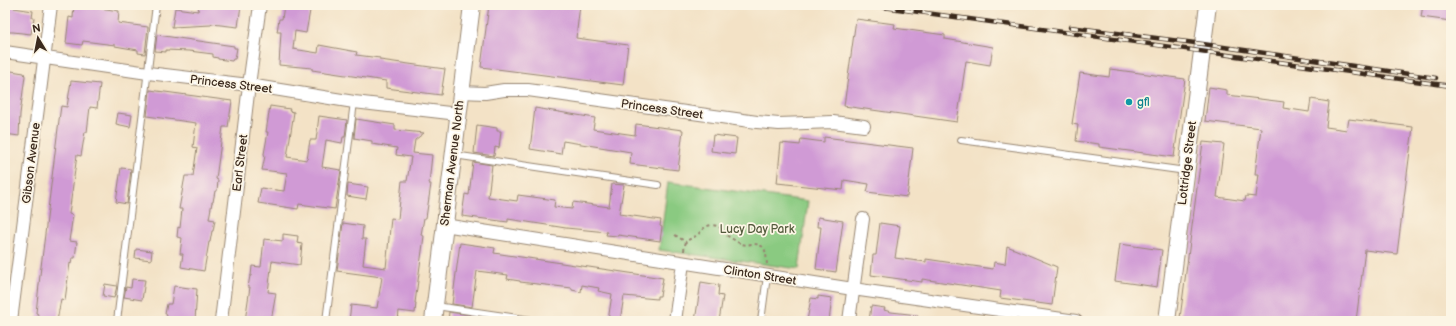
<svg xmlns="http://www.w3.org/2000/svg" width="1456" height="326" font-family="'Balsamiq Sans',sans-serif">
  <style>
    .green { fill: #8aca81; stroke: #627a50 }
    .building { fill: #d09ad5 }
    .lines { fill: none; stroke-linecap: round; stroke-linejoin: round }
    .lane-casing { stroke: #978672; stroke-width: 8 }
    .street-casing { stroke: #978672; stroke-width: 14 }
    .secondary-casing { stroke: #978672; stroke-width: 18 }
    .path { stroke: #978672; stroke-width: 2; stroke-dasharray: 3 3; stroke-linecap: butt }
    .lane { stroke: #fff; stroke-width: 6 }
    .street { stroke: #fff; stroke-width: 12 }
    .secondary { stroke: #fff; stroke-width: 16 }
    .rail-casing { stroke: #3b2a1e; stroke-width: 4.5 }
    .rail { stroke: #fcf5e5; stroke-width: 3; stroke-dasharray: 9; stroke-linecap: butt }
    .culture-dot { fill: #0f9aa8; stroke: #fcf5e5; stroke-width: 1.5 }
    .labels { text-anchor: middle; stroke-width: 3.5; stroke-linejoin: round; paint-order: stroke }
    .street-label { font-size: 12px; fill: #3b2a1e; stroke: #fcf5e5 }
    .culture-label { font-size: 12px; fill: #0d838f; stroke: #fcf5e5; text-anchor: start }
    .park-label { font-size: 12px; fill: #535a3c; stroke: #fcf5e5 }
  </style>
  <rect width="100%" height="100%" fill="#fcf5e5"/>
  <filter id="ink" filterUnits="userSpaceOnUse"><feTurbulence type="fractalNoise" baseFrequency=".025" numOctaves="2"/><feDisplacementMap in="SourceGraphic" scale="8" xChannelSelector="R" yChannelSelector="G"/><feConvolveMatrix kernelMatrix="1 2 1 2 8 2 1 2 1" color-interpolation-filters="sRGB"/></filter>
  <filter id="wash" filterUnits="userSpaceOnUse"><feTurbulence type="fractalNoise" baseFrequency=".012" numOctaves="4" result="noise"/><feDisplacementMap in="SourceGraphic" scale="16" xChannelSelector="R" yChannelSelector="G"/><feGaussianBlur stdDeviation="0.9" result="paint"/><feColorMatrix in="noise" values="0 0 0 0 0 0 0 0 0 0 0 0 0 0 0 0 0 1.4 0 .05"/><feComposite in="paint" operator="in"/></filter>
  <g filter="url(#wash)">
    <rect width="100%" height="100%" fill="#f3e2c6"/>
    <path class="green" d="M 668,182 L 808,201 L 799,269 L 659,250 Z"/>
    <g id="blocks">
      <path class="building" d="M 5,5 L 15,5 L 14,8 L 33,11 L 32,18 L 34,18 L 31,34 L 13,32 L 5,32 Z
        M 74,5 L 100,5 L 100,8 L 119,11 L 118,23 L 148,27 L 145,54 L 138,53 L 138,50 L 115,46 L 115,45 L 83,41 L 82,45 L 66,43 L 69,17 L 73,18 Z
        M 199,5 L 241,5 L 238,27 L 212,24 L 211,25 L 172,27 L 175,8 L 198,11 Z
        M 284,5 L 311,5 L 306,33 L 295,31 L 293,49 L 318,53 L 319,45 L 357,52 L 356,55 L 380,58 L 380,60 L 445,69 L 441,95 L 386,88 L 386,81 L 312,70 L 312,68 L 279,65 L 281,32 L 277,32 L 279,19 L 282,19 Z
        M 489,5 L 580,5 L 576,38 L 628,45 L 623,85 L 481,67 Z
        M 1423,5 L 1451,5 L 1451,21 L 1421,17 Z
        M 856,19 L 895,24 L 894,28 L 945,35 L 945,39 L 993,47 L 990,65 L 966,61 L 957,122 L 844,106 Z
        M 157,35 L 234,46 L 234,48 L 237,48 L 235,59 L 233,59 L 232,61 L 218,59 L 218,58 L 213,57 L 213,54 L 189,51 L 166,50 L 166,52 L 155,51 Z
        M 1110,69 L 1185,79 L 1174,157 L 1099,147 L 1099,144 L 1076,141 L 1078,125 L 1072,124 L 1080,73 L 1109,77 Z
        M 5,70 L 24,73 L 25,76 L 20,114 L 19,136 L 5,134 Z
        M 71,81 L 100,84 L 97,108 L 90,107 L 87,132 L 85,132 L 81,156 L 77,155 L 69,214 L 73,215 L 69,241 L 77,242 L 75,258 L 72,258 L 71,264 L 70,263 L 65,300 L 61,299 L 57,321 L 37,321 L 38,314 L 36,313 L 40,275 L 59,120 L 61,106 L 67,107 Z
        M 1209,87 L 1227,90 L 1227,95 L 1284,102 L 1283,108 L 1309,112 L 1311,99 L 1329,102 L 1326,127 L 1347,130 L 1349,119 L 1413,127 L 1397,254 L 1365,250 L 1356,321 L 1337,321 L 1321,319 L 1321,321 L 1188,321 L 1180,318 L 1203,142 L 1224,144 L 1217,197 L 1245,201 L 1246,196 L 1256,197 L 1259,174 L 1255,174 L 1261,128 L 1205,121 Z
        M 150,90 L 232,101 L 228,127 L 223,127 L 216,179 L 218,180 L 217,191 L 215,191 L 213,202 L 212,202 L 209,219 L 215,220 L 213,231 L 212,231 L 210,242 L 209,242 L 204,271 L 181,267 L 183,254 L 180,254 L 182,238 L 177,237 L 178,227 L 180,228 L 182,209 L 179,209 L 185,176 L 193,176 L 197,148 L 193,147 L 196,123 L 147,116 Z
        M 270,106 L 290,109 L 289,111 L 294,112 L 287,157 L 307,160 L 310,140 L 316,140 L 319,116 L 347,120 L 345,137 L 343,137 L 342,143 L 326,140 L 322,167 L 341,170 L 335,209 L 299,204 L 298,209 L 258,203 L 261,188 L 284,191 L 287,173 L 262,170 L 265,156 L 264,154 L 268,132 L 266,132 Z
        M 535,108 L 595,118 L 593,129 L 635,135 L 636,124 L 683,130 L 678,170 L 630,164 L 631,152 L 563,141 L 561,154 L 530,149 Z
        M 118,113 L 132,115 L 130,127 L 116,124 Z
        M 356,119 L 395,125 L 395,130 L 424,133 L 415,140 L 413,153 L 432,155 L 429,184 L 431,184 L 426,218 L 424,218 L 421,235 L 424,236 L 415,303 L 416,303 L 415,313 L 399,311 L 398,321 L 349,321 L 351,305 L 377,308 L 382,277 L 337,271 L 343,223 L 363,226 L 362,239 L 366,239 L 363,265 L 386,268 L 391,218 L 398,219 L 402,181 L 407,181 L 411,157 L 396,155 L 397,148 L 372,144 L 372,141 L 354,138 Z
        M 477,125 L 497,128 L 497,131 L 501,131 L 499,148 L 495,147 L 494,156 L 474,153 Z
        M 713,135 L 737,138 L 735,154 L 711,151 Z
        M 824,137 L 913,148 L 907,197 L 867,192 L 869,184 L 844,180 L 843,190 L 777,183 L 781,143 L 800,145 L 801,139 L 824,142 Z
        M 473,162 L 492,165 L 488,197 L 517,201 L 518,195 L 555,200 L 554,207 L 572,209 L 573,202 L 609,207 L 612,184 L 624,185 L 619,214 L 661,220 L 660,226 L 662,227 L 660,241 L 618,235 L 618,236 L 606,235 L 607,232 L 566,228 L 508,219 L 508,222 L 462,216 L 465,194 L 469,195 Z
        M 121,168 L 131,169 L 127,204 L 116,202 Z
        M 348,184 L 368,187 L 366,199 L 347,196 Z
        M 818,217 L 843,221 L 836,272 L 816,269 L 821,227 L 817,227 Z
        M 880,223 L 900,226 L 895,258 L 926,262 L 926,259 L 993,269 L 994,262 L 1005,264 L 1007,246 L 1057,267 L 1052,305 L 1000,298 L 1001,291 L 922,279 L 922,282 L 871,275 L 873,255 L 876,255 Z
        M 283,234 L 298,236 L 297,243 L 302,244 L 300,265 L 272,261 L 268,292 L 276,293 L 271,321 L 245,321 L 250,287 L 248,287 L 250,276 L 251,276 L 252,266 L 261,267 L 264,239 L 283,241 Z
        M 460,243 L 495,248 L 494,253 L 663,278 L 660,296 L 657,296 L 657,299 L 624,296 L 620,321 L 608,321 L 612,294 L 598,291 L 599,288 L 582,285 L 581,292 L 572,290 L 572,288 L 520,282 L 520,281 L 507,279 L 508,275 L 477,271 L 472,307 L 452,304 Z
        M 1120,244 L 1162,250 L 1157,287 L 1115,281 Z
        M 136,249 L 152,251 L 151,260 L 135,258 Z
        M 132,279 L 145,280 L 142,300 L 124,297 L 126,287 L 131,288 Z
        M 701,282 L 719,285 L 718,295 L 723,296 L 719,321 L 695,321 Z
        M 105,284 L 117,286 L 114,298 L 103,296 Z
        M 174,286 L 197,289 L 195,321 L 166,321 L 167,314 L 165,314 L 167,304 L 171,304 Z
        M 818,296 L 832,298 L 829,321 L 807,321 L 811,298 L 818,299 Z
        M 871,306 L 885,308 L 884,310 L 891,312 L 918,315 L 918,321 L 869,321 Z
        M 449,312 L 470,315 L 469,321 L 448,321 Z"/>
    </g>
  </g>
  <g filter="url(#ink)">
    <use href="#blocks" fill-opacity="0" stroke="#978672" stroke-width="1"/>
    <g class="lines">
      <g class="lane-casing">
        <path id="lane" d="M 961,140 L 1186,171
          M 454,155 L 658,185
          M 436,306 L 538,321
          M 117,321 L 156,5
          M 326,321 L 354,102
          M 761,321 L 767,276"/>
      </g>
      <g class="street-casing">
        <path id="street" d="M 5,52 L 148,73 L 249,85 L 354,102 L 458,114
          M 460,92 L 485,93 L 504,90 L 528,90 L 757,122 L 779,124 L 833,122 L 864,126
          M 444,225 L 853,289 L 1076,321
          M 11,321 L 51,5
          M 221,321 L 249,85 L 260,5
          M 675,321 L 683,263
          M 849,321 L 863,219"/>
      </g>
      <g class="secondary-casing">
        <path id="secondary" d="M 433,321 L 472,5
          M 1167,321 L 1208,5"/>
      </g>
      <path class="path" d="M 675,235 L 686,242
        M 684,251 C 685,238 689,241 697,235 C 700,233 702,230 704,228 C 713,222 722,226 725,235 C 731,237 736,242 742,244 C 745,245 748,245 751,244 C 767,243 766,253 767,265"/>
      <use href="#lane" class="lane"/>
      <use href="#street" class="street"/>
      <use href="#secondary" class="secondary"/>
      <g class="rail-casing">
        <path id="rail" d="M 869,5 L 1451,86
          M 1070,27 L 1203,44 L 1436,78"/>
      </g>
      <use href="#rail" class="rail"/>
    </g>
  </g>
  <circle class="culture-dot" cx="1129" cy="102" r="4"/>
  <g class="labels">
    <g class="street-label">
      <text transform="translate(231 84) rotate(7)" y="4">Princess Street</text>
      <text transform="translate(662 109) rotate(8)" y="4">Princess Street</text>
      <text transform="translate(31 163) rotate(-83)" y="4">Gibson Avenue</text>
      <text transform="translate(240 163) rotate(-83)" y="4">Earl Street</text>
      <text transform="translate(452 163) rotate(-83)" y="4">Sherman Avenue North</text>
      <text transform="translate(1187 163) rotate(-83)" y="4">Lottridge Street</text>
      <text transform="translate(760 275) rotate(9)" y="4">Clinton Street</text>
    </g>
    <g class="culture-label">
      <text x="1137" y="106">gfl</text>
    </g>
    <g class="park-label">
      <text x="757" y="233">Lucy Day Park</text>
    </g>
  </g>
  <rect width="1456" height="326" fill="none" stroke="#fcf5e5" stroke-width="20"/>
  <g transform="translate(38 38) rotate(350)" stroke="#fcf5e5" stroke-width="3" paint-order="stroke">
  <path d="M0-3L7 15L0 10L-7 15Z" fill="#3b2a1e"/>
  <text y="-6" font-size="11" font-weight="bold" text-anchor="middle" fill="#3b2a1e">N</text>
  </g>
</svg>
